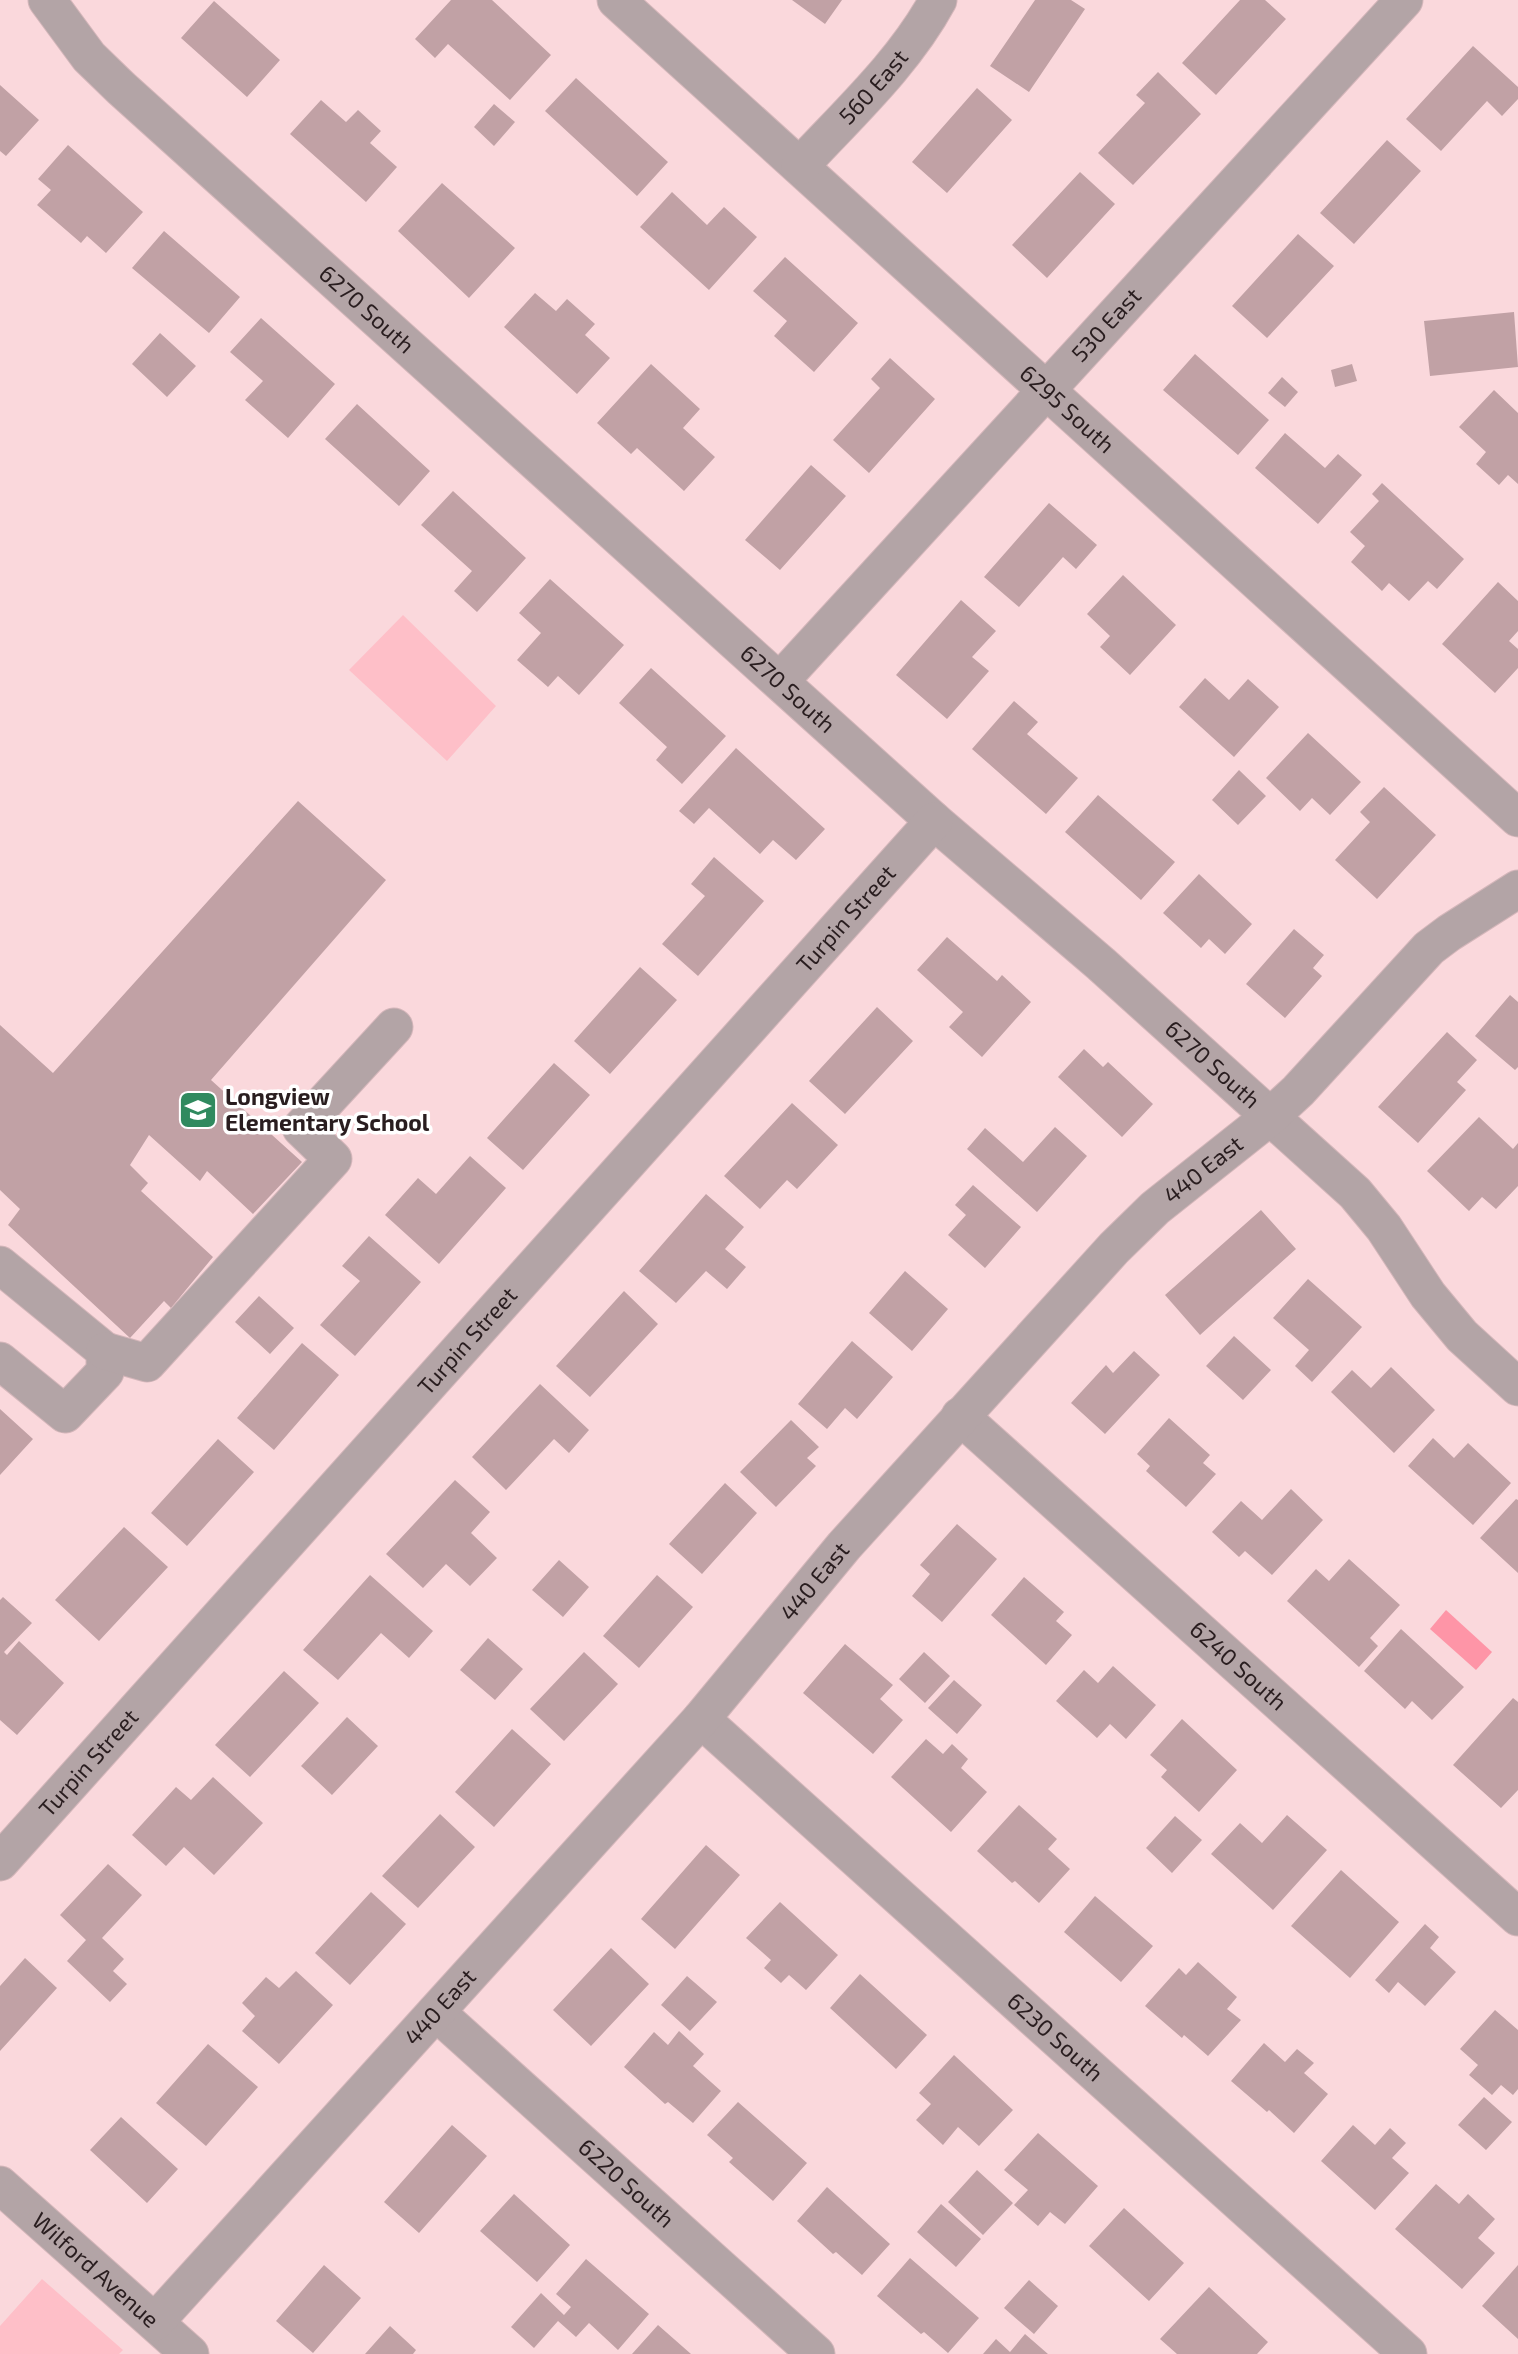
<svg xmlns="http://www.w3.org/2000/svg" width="1518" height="2354" font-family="'Exo 2',sans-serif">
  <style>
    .green { fill: #febfc8 }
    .water { fill: #fe95a7 }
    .building { fill: #c1a1a5 }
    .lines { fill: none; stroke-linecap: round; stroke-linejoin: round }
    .minor-casing { stroke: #d4b6ba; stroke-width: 39 }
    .minor { stroke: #b3a4a6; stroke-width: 37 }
    .labels { text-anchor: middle; stroke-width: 7; stroke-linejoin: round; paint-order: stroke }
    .street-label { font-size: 23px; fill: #291d1f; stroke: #fff }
    .poi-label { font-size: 23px; font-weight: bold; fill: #291d1f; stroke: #fff; text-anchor: start }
  </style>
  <rect width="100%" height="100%" fill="#fad8dc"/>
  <path class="green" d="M 403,615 L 496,706 L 447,761 L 349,670 Z
    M 42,2279 L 123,2350 L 119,2354 L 0,2354 L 0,2326 Z"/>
  <path class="water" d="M 1446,1610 L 1492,1652 L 1476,1670 L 1430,1629 Z"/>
  <path class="building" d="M 451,0 L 492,0 L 551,55 L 510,100 L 448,44 L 435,58 L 415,39 Z
    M 792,0 L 842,0 L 825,24 Z
    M 1035,0 L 1071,0 L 1085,9 L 1029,92 L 990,66 Z
    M 1240,0 L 1265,0 L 1286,19 L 1216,95 L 1182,63 Z
    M 214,1 L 280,60 L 247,97 L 181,38 Z
    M 1473,46 L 1518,87 L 1518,99 L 1502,116 L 1487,101 L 1441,151 L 1406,119 Z
    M 1158,72 L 1201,114 L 1133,185 L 1098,153 L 1145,103 L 1136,95 Z
    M 576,78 L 668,162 L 637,196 L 545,111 Z
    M 0,85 L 39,120 L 6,156 L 0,151 Z
    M 977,88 L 1012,120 L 947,193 L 912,162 Z
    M 321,100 L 346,122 L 358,110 L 381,131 L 370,143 L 397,167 L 366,202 L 290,134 Z
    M 494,104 L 515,122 L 494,146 L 474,127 Z
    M 1387,140 L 1421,171 L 1354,244 L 1320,213 Z
    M 68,145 L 143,212 L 106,253 L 87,236 L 81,243 L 37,205 L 51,190 L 38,179 Z
    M 1080,172 L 1115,204 L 1047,278 L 1012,245 Z
    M 442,183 L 515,248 L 469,298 L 398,231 Z
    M 672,192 L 707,225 L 724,207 L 757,237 L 709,290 L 640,227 Z
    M 164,231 L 240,297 L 209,333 L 132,268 Z
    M 1298,234 L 1334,266 L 1267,338 L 1232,306 Z
    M 785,257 L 858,323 L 814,372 L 774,336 L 787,321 L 753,291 Z
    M 535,293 L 556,311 L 567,299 L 595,324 L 585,335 L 610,358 L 577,394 L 504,327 Z
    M 1514,312 L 1518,367 L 1430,376 L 1424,321 Z
    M 261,318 L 335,384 L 288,438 L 245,400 L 263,381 L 230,352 Z
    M 160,333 L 196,366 L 167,397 L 132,364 Z
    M 1195,354 L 1269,420 L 1238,455 L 1163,390 Z
    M 890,358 L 935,399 L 869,473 L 833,440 L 880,388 L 871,379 Z
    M 651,364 L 700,409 L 683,428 L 715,457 L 684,491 L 637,448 L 631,454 L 597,423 Z
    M 1352,364 L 1357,381 L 1335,387 L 1331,370 Z
    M 1282,377 L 1298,392 L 1285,407 L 1268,393 Z
    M 1494,390 L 1518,413 L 1518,484 L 1508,475 L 1499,485 L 1476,464 L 1486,452 L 1459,427 Z
    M 357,404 L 430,471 L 399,506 L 325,439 Z
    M 1285,433 L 1325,468 L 1338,454 L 1362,475 L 1318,524 L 1255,468 Z
    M 811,465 L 846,496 L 780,570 L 745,540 Z
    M 1382,483 L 1464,559 L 1437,589 L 1428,581 L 1409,601 L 1389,583 L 1382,591 L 1351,562 L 1365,546 L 1350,532 L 1379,501 L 1372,494 Z
    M 453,491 L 526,558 L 477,612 L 454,591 L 472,571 L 421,525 Z
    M 1049,503 L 1097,545 L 1076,569 L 1063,557 L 1019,607 L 984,577 Z
    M 1123,575 L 1176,625 L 1130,675 L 1100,647 L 1110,636 L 1087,614 Z
    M 550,579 L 624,645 L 579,695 L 558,676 L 548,687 L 517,660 L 541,633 L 519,613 Z
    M 1498,582 L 1518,601 L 1518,631 L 1509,641 L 1518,649 L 1518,668 L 1495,693 L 1442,644 Z
    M 961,600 L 996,631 L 972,657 L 989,671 L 947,719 L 896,675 Z
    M 651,668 L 726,736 L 682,784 L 656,760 L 667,747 L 619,703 Z
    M 1205,678 L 1229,700 L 1248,679 L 1279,707 L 1234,757 L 1179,707 Z
    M 1014,701 L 1038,722 L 1027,734 L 1078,778 L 1046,814 L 972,749 Z
    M 1308,733 L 1361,782 L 1330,815 L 1312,798 L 1300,811 L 1266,778 Z
    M 736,748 L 825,829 L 796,860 L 773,840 L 760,854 L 709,808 L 694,824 L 679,811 Z
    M 1239,770 L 1266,796 L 1238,825 L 1212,800 Z
    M 1384,787 L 1436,835 L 1377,899 L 1335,860 L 1370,822 L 1360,812 Z
    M 1098,795 L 1175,862 L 1141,900 L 1065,832 Z
    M 298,801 L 386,880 L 211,1080 L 302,1162 L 253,1214 L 207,1171 L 200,1181 L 149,1135 L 130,1165 L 148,1183 L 141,1191 L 213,1257 L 171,1308 L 164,1301 L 130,1338 L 8,1225 L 20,1209 L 0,1190 L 0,1025 L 53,1073 Z
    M 714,857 L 764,901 L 698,976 L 662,944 L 705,896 L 691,884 Z
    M 1199,874 L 1252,924 L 1225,954 L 1209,939 L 1201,948 L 1163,913 Z
    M 1294,929 L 1324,955 L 1313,968 L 1322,976 L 1285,1018 L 1246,984 Z
    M 947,937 L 997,981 L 1002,975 L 1031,1002 L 982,1057 L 949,1027 L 963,1012 L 917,970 Z
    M 640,967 L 677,1000 L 610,1074 L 574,1041 Z
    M 1510,995 L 1518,1002 L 1518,1067 L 1515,1070 L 1475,1036 Z
    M 877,1007 L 913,1041 L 845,1114 L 809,1081 Z
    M 1447,1032 L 1477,1060 L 1457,1082 L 1466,1090 L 1418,1143 L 1378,1107 Z
    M 1084,1049 L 1103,1067 L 1108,1062 L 1153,1104 L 1122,1137 L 1058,1077 Z
    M 554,1063 L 590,1095 L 523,1170 L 487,1138 Z
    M 792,1103 L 838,1145 L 797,1189 L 787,1180 L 760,1209 L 724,1176 Z
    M 1479,1117 L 1513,1149 L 1518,1143 L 1518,1186 L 1496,1209 L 1482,1197 L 1469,1211 L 1427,1171 Z
    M 1055,1127 L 1087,1156 L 1037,1212 L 967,1149 L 985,1128 L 1023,1162 Z
    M 470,1156 L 506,1188 L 439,1264 L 385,1215 L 418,1178 L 436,1194 Z
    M 973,1185 L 1021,1227 L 985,1268 L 948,1235 L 966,1215 L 955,1205 Z
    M 706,1194 L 744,1227 L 725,1249 L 746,1267 L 727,1289 L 706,1271 L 676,1303 L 639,1271 Z
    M 1261,1210 L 1296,1249 L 1200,1335 L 1165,1295 Z
    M 369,1236 L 421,1282 L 355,1356 L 320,1325 L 360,1281 L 342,1266 Z
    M 905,1271 L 948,1309 L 912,1351 L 869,1313 Z
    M 1308,1279 L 1362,1327 L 1312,1382 L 1295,1366 L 1309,1350 L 1273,1318 Z
    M 624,1291 L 658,1324 L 590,1397 L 556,1366 Z
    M 259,1296 L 294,1328 L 270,1354 L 235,1322 Z
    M 1234,1336 L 1271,1370 L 1243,1400 L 1206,1366 Z
    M 852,1341 L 893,1377 L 857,1419 L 845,1408 L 827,1429 L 798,1404 Z
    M 302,1343 L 339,1375 L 274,1450 L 237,1418 Z
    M 1134,1351 L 1160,1375 L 1105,1434 L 1071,1403 L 1106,1365 L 1113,1373 Z
    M 1391,1367 L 1435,1410 L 1394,1453 L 1331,1392 L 1352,1370 L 1371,1388 Z
    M 540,1384 L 589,1430 L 569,1453 L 554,1439 L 506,1490 L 472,1457 Z
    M 0,1409 L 33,1439 L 0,1475 Z
    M 1169,1418 L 1210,1455 L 1203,1463 L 1216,1474 L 1186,1507 L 1146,1471 L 1150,1466 L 1137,1454 Z
    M 791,1420 L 819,1447 L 807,1458 L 816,1466 L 776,1507 L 740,1472 Z
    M 1433,1438 L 1454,1458 L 1468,1443 L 1511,1483 L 1473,1525 L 1408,1466 Z
    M 218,1439 L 254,1472 L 187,1546 L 151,1513 Z
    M 455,1480 L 490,1512 L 471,1533 L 497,1558 L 470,1586 L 446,1564 L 423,1588 L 386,1554 Z
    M 725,1483 L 757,1513 L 702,1574 L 669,1544 Z
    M 1291,1489 L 1323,1520 L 1272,1575 L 1245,1551 L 1239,1557 L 1212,1532 L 1241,1501 L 1262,1520 Z
    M 1516,1499 L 1518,1500 L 1518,1573 L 1480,1538 Z
    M 957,1524 L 997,1559 L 942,1622 L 912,1596 L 930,1574 L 920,1565 Z
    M 124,1527 L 168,1567 L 99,1641 L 55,1600 Z
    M 1349,1559 L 1400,1605 L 1370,1638 L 1378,1646 L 1359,1667 L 1287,1601 L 1316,1569 L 1329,1581 Z
    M 559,1560 L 589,1587 L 563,1617 L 532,1590 Z
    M 370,1575 L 433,1631 L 409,1658 L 381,1633 L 338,1680 L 303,1650 Z
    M 657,1575 L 693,1607 L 639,1668 L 603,1636 Z
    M 1024,1577 L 1064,1612 L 1056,1621 L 1072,1635 L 1046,1665 L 991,1615 Z
    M 3,1597 L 32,1623 L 4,1652 L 7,1655 L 19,1641 L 64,1683 L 17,1735 L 0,1720 L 0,1600 Z
    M 1401,1629 L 1464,1687 L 1432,1720 L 1412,1701 L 1405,1709 L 1364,1671 Z
    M 488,1638 L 523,1669 L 495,1700 L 460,1670 Z
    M 845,1644 L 893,1685 L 880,1699 L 903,1720 L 873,1754 L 803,1693 Z
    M 584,1652 L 618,1684 L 564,1741 L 530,1709 Z
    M 924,1652 L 950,1676 L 925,1703 L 899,1679 Z
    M 1113,1666 L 1156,1705 L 1126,1739 L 1110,1724 L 1097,1738 L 1056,1701 L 1084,1670 L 1098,1683 Z
    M 284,1671 L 319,1703 L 250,1777 L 215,1745 Z
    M 954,1680 L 982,1705 L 957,1734 L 928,1708 Z
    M 1513,1698 L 1518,1702 L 1518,1790 L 1501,1808 L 1453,1765 Z
    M 347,1717 L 378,1746 L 332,1795 L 301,1766 Z
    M 1182,1719 L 1237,1770 L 1199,1812 L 1161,1777 L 1167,1770 L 1150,1755 Z
    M 512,1729 L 551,1764 L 494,1827 L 455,1792 Z
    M 926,1739 L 943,1754 L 952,1744 L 968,1759 L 961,1768 L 987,1792 L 951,1832 L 891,1777 Z
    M 213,1777 L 263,1823 L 214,1875 L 184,1847 L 166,1866 L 132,1835 L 176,1787 L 191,1800 Z
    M 1019,1805 L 1057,1839 L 1048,1849 L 1070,1869 L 1039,1903 L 1015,1881 L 1012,1883 L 977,1851 Z
    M 440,1814 L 475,1847 L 418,1908 L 382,1876 Z
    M 1287,1815 L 1327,1850 L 1273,1910 L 1211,1854 L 1240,1823 L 1262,1843 Z
    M 1175,1816 L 1202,1840 L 1172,1873 L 1146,1848 Z
    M 706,1845 L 740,1875 L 675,1949 L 641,1919 Z
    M 108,1864 L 142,1895 L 102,1938 L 124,1959 L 113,1971 L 127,1984 L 110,2002 L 67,1961 L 86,1940 L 60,1915 Z
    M 1341,1870 L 1399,1922 L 1350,1978 L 1291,1926 Z
    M 371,1892 L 406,1924 L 350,1985 L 315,1953 Z
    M 1095,1896 L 1153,1946 L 1121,1982 L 1064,1932 Z
    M 780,1902 L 838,1955 L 806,1990 L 789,1975 L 781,1983 L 764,1968 L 771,1960 L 746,1938 Z
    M 1425,1924 L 1439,1937 L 1430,1948 L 1456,1972 L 1425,2006 L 1398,1982 L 1389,1993 L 1375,1980 Z
    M 611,1948 L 649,1984 L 591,2046 L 553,2010 Z
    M 25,1958 L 57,1988 L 0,2051 L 0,1986 Z
    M 1198,1962 L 1237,1997 L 1227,2009 L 1241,2020 L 1208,2056 L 1184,2035 L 1182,2038 L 1145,2006 L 1179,1968 L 1186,1975 Z
    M 296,1971 L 333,2005 L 279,2064 L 242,2031 L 255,2016 L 242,2003 L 266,1977 L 279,1988 Z
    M 860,1974 L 927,2035 L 896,2069 L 830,2008 Z
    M 687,1976 L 717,2002 L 690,2031 L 661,2005 Z
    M 1495,2010 L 1518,2030 L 1518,2089 L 1513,2095 L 1501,2085 L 1492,2095 L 1469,2075 L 1478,2065 L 1460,2049 Z
    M 679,2031 L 704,2054 L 693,2066 L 721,2091 L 693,2123 L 668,2102 L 665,2104 L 624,2067 L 654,2032 L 668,2045 Z
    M 1264,2043 L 1285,2062 L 1297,2049 L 1314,2063 L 1304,2073 L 1328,2094 L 1294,2133 L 1269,2110 L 1267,2112 L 1231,2081 Z
    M 208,2044 L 258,2087 L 206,2146 L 156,2103 Z
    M 954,2055 L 1013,2110 L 979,2146 L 958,2127 L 943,2145 L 916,2120 L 931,2104 L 919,2093 Z
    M 1484,2097 L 1512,2122 L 1486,2150 L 1458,2125 Z
    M 738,2102 L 807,2163 L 773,2201 L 729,2162 L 733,2158 L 707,2135 Z
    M 121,2117 L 178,2169 L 147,2203 L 90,2150 Z
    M 452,2125 L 487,2156 L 419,2233 L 384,2202 Z
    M 1353,2125 L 1375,2145 L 1390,2128 L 1406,2143 L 1392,2158 L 1409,2173 L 1375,2210 L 1321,2161 Z
    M 1038,2133 L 1098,2186 L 1065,2224 L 1050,2212 L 1038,2226 L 1014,2205 L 1028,2190 L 1004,2170 Z
    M 977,2170 L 1013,2203 L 983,2235 L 948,2202 Z
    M 1436,2184 L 1459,2204 L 1468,2194 L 1495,2219 L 1478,2238 L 1495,2253 L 1462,2289 L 1395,2229 Z
    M 827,2187 L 890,2244 L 862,2275 L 836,2252 L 833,2254 L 797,2221 Z
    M 514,2194 L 570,2245 L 537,2282 L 480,2231 Z
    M 941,2204 L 981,2239 L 956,2267 L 917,2232 Z
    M 1124,2208 L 1184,2263 L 1149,2301 L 1089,2246 Z
    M 910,2258 L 979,2318 L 948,2353 L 924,2332 L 921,2334 L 877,2296 Z
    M 586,2259 L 649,2314 L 618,2350 L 589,2323 L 576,2337 L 558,2321 L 534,2348 L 511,2327 L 541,2293 L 564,2315 L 571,2307 L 556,2294 Z
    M 324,2265 L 361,2298 L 313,2353 L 276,2321 Z
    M 1518,2265 L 1518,2339 L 1482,2306 Z
    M 1029,2280 L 1058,2306 L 1034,2334 L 1004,2308 Z
    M 1209,2287 L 1268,2342 L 1257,2354 L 1177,2354 L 1160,2339 Z
    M 658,2325 L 691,2354 L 632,2354 Z
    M 390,2326 L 416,2350 L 413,2354 L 365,2354 Z
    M 1025,2334 L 1048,2354 L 983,2354 L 996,2339 L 1010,2352 Z"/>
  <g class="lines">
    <g class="minor-casing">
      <g id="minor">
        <path id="s1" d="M 47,0 L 89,57 L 121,88 L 934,821 L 1101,964 L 1355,1193 L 1384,1228 L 1428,1295 L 1462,1336 L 1518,1387"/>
        <path id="s2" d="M 616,0 L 1518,818"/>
        <path id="s3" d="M 800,166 C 848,114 904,63 938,0"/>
        <path id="s4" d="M 780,681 L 1404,0"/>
        <path d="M 0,1265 L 105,1351 L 105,1372 L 65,1414 L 0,1361"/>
        <path d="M 105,1351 L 147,1363 L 333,1159 L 301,1128 L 394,1027"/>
        <path id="s5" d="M 960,1416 L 1518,1917"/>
        <path id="s6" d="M 701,1719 L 1408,2354"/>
        <path id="s7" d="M 0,1862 L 934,821"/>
        <path id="s8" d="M 436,2012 L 816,2354"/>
        <path id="s9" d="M 0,2185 L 190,2354"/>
        <path id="s10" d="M 155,2322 L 701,1719 L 844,1546 L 1114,1248 L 1155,1208 L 1271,1116 L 1298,1091 L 1429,948 L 1449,933 L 1518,889"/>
      </g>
    </g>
    <use href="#minor" class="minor"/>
  </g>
  <defs>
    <g id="school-square" transform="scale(2.0125)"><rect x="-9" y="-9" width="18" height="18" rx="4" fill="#308a5f" stroke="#fff"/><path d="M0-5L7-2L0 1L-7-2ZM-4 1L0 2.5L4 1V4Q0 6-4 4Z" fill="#fff"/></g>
  </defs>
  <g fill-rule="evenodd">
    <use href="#school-square" x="198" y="1110"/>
  </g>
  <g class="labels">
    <g class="street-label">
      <text dy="8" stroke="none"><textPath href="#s3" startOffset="108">560 East</textPath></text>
      <text dy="8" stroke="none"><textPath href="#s1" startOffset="446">6270 South</textPath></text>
      <text dy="8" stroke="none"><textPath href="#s4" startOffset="483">530 East</textPath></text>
      <text dy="8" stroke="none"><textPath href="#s2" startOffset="609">6295 South</textPath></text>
      <text dy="8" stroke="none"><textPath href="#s1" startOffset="1013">6270 South</textPath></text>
      <text dy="8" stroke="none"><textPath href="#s7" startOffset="1267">Turpin Street</textPath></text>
      <text dy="8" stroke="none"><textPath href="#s1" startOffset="1580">6270 South</textPath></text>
      <text dy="8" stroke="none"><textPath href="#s10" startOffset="1559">440 East</textPath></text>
      <text dy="8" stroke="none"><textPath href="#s7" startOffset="700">Turpin Street</textPath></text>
      <text dy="8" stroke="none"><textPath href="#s10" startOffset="992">440 East</textPath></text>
      <text dy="8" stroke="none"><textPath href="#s5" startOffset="374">6240 South</textPath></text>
      <text dy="8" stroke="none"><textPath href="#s7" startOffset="133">Turpin Street</textPath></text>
      <text dy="8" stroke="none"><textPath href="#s10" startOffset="425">440 East</textPath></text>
      <text dy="8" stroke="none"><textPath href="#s6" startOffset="476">6230 South</textPath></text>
      <text dy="8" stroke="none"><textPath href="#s8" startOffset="256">6220 South</textPath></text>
      <text dy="8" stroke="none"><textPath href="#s9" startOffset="128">Wilford Avenue</textPath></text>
    </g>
    <g class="poi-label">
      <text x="225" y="1105">Longview<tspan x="225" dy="26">Elementary School</tspan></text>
    </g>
  </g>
</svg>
